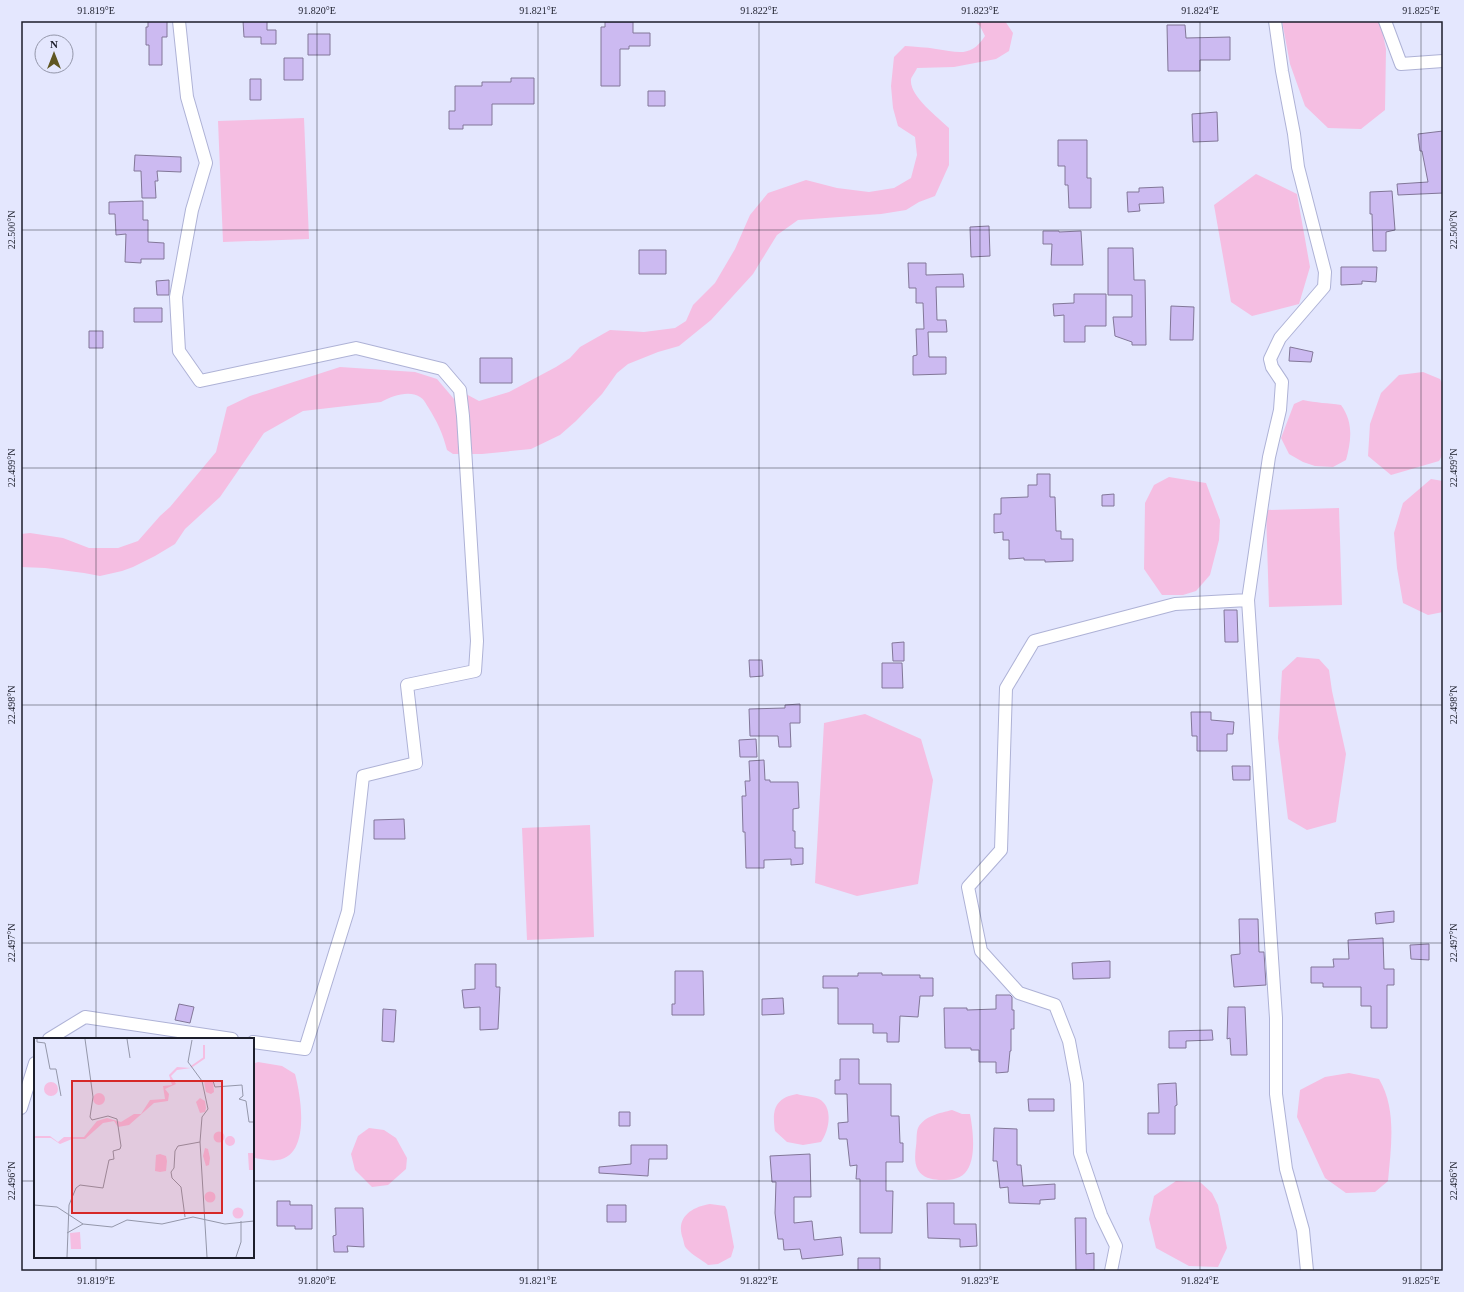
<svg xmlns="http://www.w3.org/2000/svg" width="1464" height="1292" font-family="Georgia,serif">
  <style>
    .water { fill: #f5bee2 }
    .building { fill: #ccbaf1; stroke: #827798 }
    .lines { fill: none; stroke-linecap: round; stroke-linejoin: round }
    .street-casing { stroke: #aeb2d6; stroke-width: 14 }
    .street { stroke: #fff; stroke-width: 12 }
    .ticks { fill: none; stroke: #1c1e2b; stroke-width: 1; stroke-opacity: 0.45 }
    .inset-river { fill: none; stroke: #f5bee2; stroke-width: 2 }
    .inset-road { fill: none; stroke: #9497aa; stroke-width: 1 }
    .view { fill: #d62828; fill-opacity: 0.15; stroke: #d62828; stroke-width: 2 }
    .inset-edge { fill: none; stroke: #1c1e2b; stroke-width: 2 }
    .neatline { fill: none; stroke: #1c1e2b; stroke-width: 1.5 }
    .ticks-label { font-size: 10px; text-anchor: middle; fill: #1c1e2b }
  </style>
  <rect width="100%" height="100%" fill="#e4e7fe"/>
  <path class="water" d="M 974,21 L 1005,21 L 1013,33 L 1009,51 L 996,59 L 954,67 L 917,68 C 916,71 912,76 911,79 C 909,96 938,117 949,128 L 949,165 L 935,196 L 919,202 L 906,210 L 881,214 L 798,220 L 777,235 L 753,274 L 711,320 L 679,346 L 658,352 L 628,364 L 617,373 L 602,394 L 576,421 L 560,435 L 531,449 L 482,454 L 453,454 L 447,450 C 443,434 437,421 428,407 C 426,404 424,399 420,397 C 409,390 392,396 381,402 L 303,411 L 264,433 L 220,497 L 185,529 L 175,544 L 155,556 L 133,567 L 122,571 L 100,576 L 84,573 L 45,568 L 21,567 L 21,534 L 30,533 L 63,538 L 89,548 L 118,548 L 138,541 L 160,516 L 170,507 L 216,452 L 227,407 L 250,396 L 340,367 L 415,372 L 437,379 L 454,399 L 466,394 L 479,401 L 509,392 L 556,367 L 570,358 L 580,347 L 610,330 L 644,332 L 675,328 L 686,321 L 693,305 L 715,283 L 735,249 L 750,215 L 768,193 L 806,180 L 837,188 L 869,192 L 894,188 L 911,178 L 917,155 L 915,137 L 898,126 L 893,108 L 891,86 L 894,57 L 905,46 C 915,47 926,47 936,49 C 958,52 971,58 985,36 L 980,26 Z
    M 1282,21 L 1379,21 L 1381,25 L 1386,49 L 1385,110 L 1361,129 L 1328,128 L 1305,106 L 1290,64 Z
    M 304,118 L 309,239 L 223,242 L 218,121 Z
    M 1256,174 L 1297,194 L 1310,267 L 1299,304 L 1252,316 L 1231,302 L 1214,205 Z
    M 1423,372 L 1440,379 L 1443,385 L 1443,454 L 1439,461 L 1391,475 L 1368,456 L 1370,424 L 1381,393 L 1399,375 Z
    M 1303,400 C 1316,403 1328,403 1341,405 C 1354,423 1351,441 1346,460 L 1333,467 L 1315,466 L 1303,462 L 1289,454 L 1281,438 L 1294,404 Z
    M 1169,477 L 1206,483 L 1220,520 L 1219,540 L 1210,575 L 1196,591 L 1183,595 L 1162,595 L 1144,569 L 1145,503 L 1154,485 Z
    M 1431,479 L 1443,481 L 1443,612 L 1428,615 L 1403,603 L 1397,568 L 1394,533 L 1403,503 Z
    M 1339,508 L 1342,605 L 1269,607 L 1266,510 Z
    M 1297,657 L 1319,659 L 1329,670 L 1332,691 L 1346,754 L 1336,822 L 1307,830 L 1288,819 L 1278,738 L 1282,671 Z
    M 865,714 L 921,739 L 933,780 L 918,884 L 857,896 L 815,883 L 824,723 Z
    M 590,825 L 594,937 L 527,940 L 522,828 Z
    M 258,1062 L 282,1066 L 295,1074 C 302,1100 312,1166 268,1160 C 263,1159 257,1159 253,1157 L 253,1064 Z
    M 1349,1073 L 1379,1079 C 1397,1109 1391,1147 1388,1181 L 1375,1192 L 1346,1193 L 1325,1178 L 1297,1117 L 1300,1090 L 1325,1077 Z
    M 797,1094 C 803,1096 813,1096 819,1099 C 834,1107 829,1131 821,1142 L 803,1145 L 787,1142 L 775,1131 C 772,1111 774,1098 797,1094 Z
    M 952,1110 L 962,1114 L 970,1114 C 973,1130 977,1160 965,1173 C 959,1180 948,1180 939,1180 C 931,1179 923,1178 918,1170 C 914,1163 915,1154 916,1146 C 917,1141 916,1133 918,1128 C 924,1116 940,1113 952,1110 Z
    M 369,1128 L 384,1130 L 396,1138 L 407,1158 L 406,1169 L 388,1185 L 372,1187 L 355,1170 L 351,1154 L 358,1136 Z
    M 1176,1181 L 1200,1182 L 1212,1193 L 1218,1205 L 1227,1248 L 1218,1267 L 1189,1266 L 1156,1248 L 1149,1219 L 1154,1196 Z
    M 710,1204 L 725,1206 L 727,1210 L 734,1247 L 731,1257 L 718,1264 L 708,1265 C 702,1260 692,1255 686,1248 C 684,1246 684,1242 683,1239 C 675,1218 691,1207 710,1204 Z"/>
  <path class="building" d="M 148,21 L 167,21 L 167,37 L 162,37 L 162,65 L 149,65 L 149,45 L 146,45 L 146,27 L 148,27 Z
    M 243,21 L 267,21 L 267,30 L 276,30 L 276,44 L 261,44 L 261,37 L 244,37 Z
    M 605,22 L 633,22 L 633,33 L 650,33 L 650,46 L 629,46 L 629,49 L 620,49 L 620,86 L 601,86 L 601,27 L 605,27 Z
    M 1167,25 L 1185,25 L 1186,38 L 1230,37 L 1230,60 L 1200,60 L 1200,71 L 1168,71 Z
    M 308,34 L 330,34 L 330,55 L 308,55 Z
    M 284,58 L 303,58 L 303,80 L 284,80 Z
    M 511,78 L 534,78 L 534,104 L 492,104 L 492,125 L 463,125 L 463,129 L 449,129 L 449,111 L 455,111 L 455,86 L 482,86 L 482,82 L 511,82 Z
    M 250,79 L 261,79 L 261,100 L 250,100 Z
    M 648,91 L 665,91 L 665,106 L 648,106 Z
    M 1217,112 L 1218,141 L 1193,142 L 1192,114 Z
    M 1443,131 L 1443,193 L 1398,195 L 1397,184 L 1428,182 L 1422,151 L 1420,151 L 1418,134 Z
    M 1058,140 L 1087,140 L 1087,178 L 1091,178 L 1091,208 L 1069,208 L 1068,185 L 1065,185 L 1065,166 L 1058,166 Z
    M 135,155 L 181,157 L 181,172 L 157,171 L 158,181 L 155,181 L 156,198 L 142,198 L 141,171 L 134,171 Z
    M 1163,187 L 1164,203 L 1139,204 L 1140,211 L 1128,212 L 1127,192 L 1139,192 L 1139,188 Z
    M 1392,191 L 1395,230 L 1386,232 L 1386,251 L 1373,251 L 1372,214 L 1370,214 L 1370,192 Z
    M 143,201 L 143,220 L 148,220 L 148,242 L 164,243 L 164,259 L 141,259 L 141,263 L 125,262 L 126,234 L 116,235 L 115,214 L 109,214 L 109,202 Z
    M 989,226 L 990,256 L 971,257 L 970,227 Z
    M 1043,231 L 1059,231 L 1059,232 L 1081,231 L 1083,265 L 1051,265 L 1052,244 L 1043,244 Z
    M 1108,248 L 1133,248 L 1134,280 L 1145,280 L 1146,345 L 1132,345 L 1132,342 L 1115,336 L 1113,317 L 1132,317 L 1132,295 L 1108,295 Z
    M 639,250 L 666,250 L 666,274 L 639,274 Z
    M 908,263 L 926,263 L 926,275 L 963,274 L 964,287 L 936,287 L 937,320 L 946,320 L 947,332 L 928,332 L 929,357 L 946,357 L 946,374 L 913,375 L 913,356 L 917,355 L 916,329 L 924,329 L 923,303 L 916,303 L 916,288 L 909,288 Z
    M 1341,267 L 1377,267 L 1376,282 L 1362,281 L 1362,284 L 1341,285 Z
    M 169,280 L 169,295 L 157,295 L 156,281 Z
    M 1074,294 L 1106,294 L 1106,326 L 1085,326 L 1085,342 L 1064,342 L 1064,315 L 1054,316 L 1053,304 L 1074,303 Z
    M 1171,306 L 1194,307 L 1193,340 L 1170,340 Z
    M 134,308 L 162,308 L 162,322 L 134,322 Z
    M 89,331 L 103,331 L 103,348 L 89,348 Z
    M 1290,347 L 1313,352 L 1311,362 L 1289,361 Z
    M 480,358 L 512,358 L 512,383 L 480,383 Z
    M 1037,474 L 1050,474 L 1050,497 L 1055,497 L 1056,531 L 1061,531 L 1061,539 L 1073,539 L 1073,561 L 1045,562 L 1045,560 L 1024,560 L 1024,558 L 1009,559 L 1009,540 L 1003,540 L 1003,532 L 994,533 L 994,514 L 1001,514 L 1001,498 L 1028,497 L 1028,485 L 1037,485 Z
    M 1114,494 L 1114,506 L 1102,506 L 1102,495 Z
    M 1224,610 L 1237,610 L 1238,642 L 1225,642 Z
    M 904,642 L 904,661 L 893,661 L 892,643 Z
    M 749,660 L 762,660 L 763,676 L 750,677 Z
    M 882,663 L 902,663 L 903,688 L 882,688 Z
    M 800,704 L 800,723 L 790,723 L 791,747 L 779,747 L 778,736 L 750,736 L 749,709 L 785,708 L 785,705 Z
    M 1191,712 L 1211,712 L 1211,720 L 1234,722 L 1233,734 L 1227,734 L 1227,751 L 1197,751 L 1197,736 L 1192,736 Z
    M 756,739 L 757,757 L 740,757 L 739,740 Z
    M 764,760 L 765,780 L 770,780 L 770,782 L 798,782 L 799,808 L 793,809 L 793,831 L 795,831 L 795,848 L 803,848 L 803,864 L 791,865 L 791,859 L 764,860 L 764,868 L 746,868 L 745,832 L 743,832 L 742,796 L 746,796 L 745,781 L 750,781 L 749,761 Z
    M 1232,766 L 1250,766 L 1250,780 L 1233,780 Z
    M 404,819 L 405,839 L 374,839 L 374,820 Z
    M 1394,911 L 1394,922 L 1376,924 L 1375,913 Z
    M 1239,919 L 1258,919 L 1259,952 L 1264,952 L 1266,985 L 1234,987 L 1231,955 L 1240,954 Z
    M 1383,938 L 1384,969 L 1394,969 L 1394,985 L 1387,985 L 1387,1028 L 1371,1028 L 1371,1006 L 1361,1006 L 1361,987 L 1323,987 L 1323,983 L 1311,983 L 1311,967 L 1334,967 L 1333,959 L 1349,959 L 1348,940 Z
    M 1429,944 L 1429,960 L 1411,959 L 1410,945 Z
    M 1110,961 L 1110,978 L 1073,979 L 1072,963 Z
    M 475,964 L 496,964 L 496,987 L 500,987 L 498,1029 L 480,1030 L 480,1007 L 464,1008 L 462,990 L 475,989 Z
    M 675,971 L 703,971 L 704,1015 L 672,1015 L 672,1004 L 675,1004 Z
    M 858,973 L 882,973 L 882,975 L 920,975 L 920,978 L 933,978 L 933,996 L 920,996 L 918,1017 L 900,1016 L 899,1042 L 887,1042 L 887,1033 L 873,1033 L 873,1024 L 838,1024 L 838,988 L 823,988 L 823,976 L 858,976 Z
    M 996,995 L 1010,995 L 1012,997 L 1012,1010 L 1014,1010 L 1014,1029 L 1011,1029 L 1011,1051 L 1010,1051 L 1008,1072 L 996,1073 L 996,1062 L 979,1062 L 979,1050 L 971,1050 L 971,1048 L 945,1048 L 944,1008 L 967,1008 L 967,1010 L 996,1009 Z
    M 783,998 L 784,1014 L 762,1015 L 762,999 Z
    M 179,1004 L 194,1007 L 190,1023 L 175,1020 Z
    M 1228,1007 L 1245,1007 L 1247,1055 L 1231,1055 L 1230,1038 L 1227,1039 Z
    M 383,1009 L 396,1010 L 394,1042 L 382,1041 Z
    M 1212,1030 L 1213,1040 L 1186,1041 L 1186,1048 L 1169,1048 L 1169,1031 Z
    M 840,1059 L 859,1059 L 859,1084 L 891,1084 L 891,1116 L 899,1116 L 900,1143 L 903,1143 L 903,1162 L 886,1162 L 886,1191 L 893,1191 L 892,1233 L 860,1233 L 860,1179 L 856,1179 L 857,1165 L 850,1166 L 847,1139 L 839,1139 L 838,1123 L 848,1122 L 847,1094 L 835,1094 L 835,1080 L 840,1080 Z
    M 1176,1083 L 1177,1105 L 1175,1106 L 1175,1134 L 1148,1134 L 1148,1113 L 1159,1113 L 1158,1084 Z
    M 1028,1099 L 1054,1099 L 1054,1111 L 1029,1111 Z
    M 619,1112 L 630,1112 L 630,1126 L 619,1126 Z
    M 994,1128 L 1017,1129 L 1017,1165 L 1021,1165 L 1023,1186 L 1055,1184 L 1055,1199 L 1040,1200 L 1040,1204 L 1009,1203 L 1008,1187 L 1000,1188 L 997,1161 L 993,1161 Z
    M 631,1145 L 667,1145 L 667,1159 L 649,1159 L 648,1176 L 599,1173 L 599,1167 L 631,1164 Z
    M 810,1154 L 811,1197 L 794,1197 L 794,1223 L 812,1221 L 814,1240 L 841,1237 L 843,1255 L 802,1259 L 800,1249 L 784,1250 L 783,1239 L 778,1239 L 775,1213 L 776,1182 L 772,1182 L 770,1156 Z
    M 277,1201 L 290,1201 L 290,1205 L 312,1205 L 312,1229 L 295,1229 L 295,1226 L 277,1226 Z
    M 927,1203 L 954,1203 L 954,1224 L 976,1224 L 977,1246 L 960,1247 L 960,1239 L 928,1238 Z
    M 607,1205 L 626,1205 L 626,1222 L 607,1222 Z
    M 335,1208 L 363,1208 L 364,1247 L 347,1246 L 348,1252 L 334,1252 L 333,1236 L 336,1235 Z
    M 1075,1218 L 1086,1218 L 1086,1254 L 1094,1253 L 1094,1270 L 1076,1271 Z
    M 858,1258 L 880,1258 L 880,1271 L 858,1271 Z"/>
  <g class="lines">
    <g class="street-casing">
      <path id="street" d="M 179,21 L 187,97 L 206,163 L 192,210 L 176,297 L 179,351 L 200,381 L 356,348 L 442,369 L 460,390 L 463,416 L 477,641 L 475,671 L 407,685 L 416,763 L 363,776 L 348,911 L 305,1049 L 253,1042
        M 1275,21 L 1282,71 L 1294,134 L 1298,167 L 1325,272 L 1324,287 L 1280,338 L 1270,359 L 1272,367 L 1282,382 L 1280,410 L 1269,457 L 1248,600 L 1276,1018 L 1276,1094 L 1286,1169 L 1303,1230 L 1307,1271
        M 1385,21 L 1401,64 L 1443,61
        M 49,1039 L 85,1017 L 232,1039
        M 21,1108 L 35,1063
        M 1111,1271 L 1116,1246 L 1101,1215 L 1080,1153 L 1077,1084 L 1069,1041 L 1055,1005 L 1019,993 L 981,951 L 968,887 L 1001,850 L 1006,688 L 1034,641 L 1175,604 L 1248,600"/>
    </g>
    <use href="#street" class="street"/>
  </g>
  <path class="ticks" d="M 96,21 L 96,1039M 317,21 L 317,1271M 538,21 L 538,1271M 759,21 L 759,1271M 980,21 L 980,1271M 1200,21 L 1200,1271M 1421,21 L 1421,1271M 21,230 L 1443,230M 21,468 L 1443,468M 21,705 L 1443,705M 21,943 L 1443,943M 21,1181 L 35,1181M 253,1181 L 1443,1181M 96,1257 L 96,1271"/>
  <g transform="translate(34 1038)">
    <rect width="220" height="220" fill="#e4e7fe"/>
    <path d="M 143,29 L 157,30 L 143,32 L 137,38 L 142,46 L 131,51 L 135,56 L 134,63 L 120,65 L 95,87 L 84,89 L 80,83 L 69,85 L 51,101 L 38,101 L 26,106 L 17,100 L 0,100 L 0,98 L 16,98 L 24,104 L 30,99 L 50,99 L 63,83 L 73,80 L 87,84 L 100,76 L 107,76 L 116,62 L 131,61 L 129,48 L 138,47 L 135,37 ZM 170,43 L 179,44 L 180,54 L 177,56 L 172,54 ZM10 51a7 7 0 1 1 14 0a7 7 0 1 1-14 0ZM59 61a6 6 0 1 1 12 0a6 6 0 1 1-12 0ZM 166,60 L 171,63 L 172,70 L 171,74 L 166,75 L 162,64 ZM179.5 99a5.5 5.5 0 1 1 11 0a5.5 5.5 0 1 1-11 0ZM191 103a5 5 0 1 1 10 0a5 5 0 1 1-10 0ZM 171,110 L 174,111 L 176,120 L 175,127 L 172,128 L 169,118 ZM 214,115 L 220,115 L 220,132 L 215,132 ZM 126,116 L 132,118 L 133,123 L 132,133 L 126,134 L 121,133 L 122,117 ZM170.5 159a5.5 5.5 0 1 1 11 0a5.5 5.5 0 1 1-11 0ZM198.5 175a5.5 5.5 0 1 1 11 0a5.5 5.5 0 1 1-11 0ZM 46,194 L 47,211 L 37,211 L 36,195 Z" fill="#f5bee2"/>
    <path class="inset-river" d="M 157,29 L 170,20 L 170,7"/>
    <path class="inset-road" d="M 3,1 L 3,4 L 11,5 L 16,31 L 22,31 L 27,58M 93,1 L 96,20M 158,2 L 154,24 L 157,28 L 168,43 L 179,43 L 181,49 L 208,47 L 209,58 L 205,61 L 212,63 L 215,84 L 220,84M 168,43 L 174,71 L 168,79 L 166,104 L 173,219M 0,167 L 23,169 L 49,186 L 78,189 L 93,182 L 128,186 L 159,179 L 191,186 L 220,183M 151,179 L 147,149 L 138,140 L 137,134 L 140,130 L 141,113 L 144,108 L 166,104M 33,195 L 49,186M 33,219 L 35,167 L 42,150 L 46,147 L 69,150 L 75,122 L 80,121 L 79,113 L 86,111 L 87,108 L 83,81 L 74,78 L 58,82 L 56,79 L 59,59 L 51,1M 202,219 L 207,204 L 207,183"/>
    <path class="view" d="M 38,43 L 188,43 L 188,175 L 38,175 Z"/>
    <rect width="220" height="220" class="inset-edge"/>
  </g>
  <rect width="1464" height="1292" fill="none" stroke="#e4e7fe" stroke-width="44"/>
  <g transform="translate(54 54)"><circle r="19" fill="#e4e7fe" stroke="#9497aa"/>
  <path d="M0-3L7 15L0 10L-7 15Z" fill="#5f5622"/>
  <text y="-6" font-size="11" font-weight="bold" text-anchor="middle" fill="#1c1e2b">N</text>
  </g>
  <rect x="22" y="22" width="1420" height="1248" class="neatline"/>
  <g class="ticks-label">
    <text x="96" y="14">91.819°E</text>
    <text x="317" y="14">91.820°E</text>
    <text x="538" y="14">91.821°E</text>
    <text x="759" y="14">91.822°E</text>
    <text x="980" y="14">91.823°E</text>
    <text x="1200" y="14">91.824°E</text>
    <text x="1421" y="14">91.825°E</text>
    <text transform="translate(11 230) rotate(-90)" y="4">22.500°N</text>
    <text transform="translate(1453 230) rotate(-90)" y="4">22.500°N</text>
    <text transform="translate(11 468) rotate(-90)" y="4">22.499°N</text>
    <text transform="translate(1453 468) rotate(-90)" y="4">22.499°N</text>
    <text transform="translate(11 705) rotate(-90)" y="4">22.498°N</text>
    <text transform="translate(1453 705) rotate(-90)" y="4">22.498°N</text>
    <text transform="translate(11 943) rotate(-90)" y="4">22.497°N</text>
    <text transform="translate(1453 943) rotate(-90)" y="4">22.497°N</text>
    <text transform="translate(11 1181) rotate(-90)" y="4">22.496°N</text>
    <text transform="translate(1453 1181) rotate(-90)" y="4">22.496°N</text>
    <text x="96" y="1284">91.819°E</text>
    <text x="317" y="1284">91.820°E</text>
    <text x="538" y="1284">91.821°E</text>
    <text x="759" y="1284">91.822°E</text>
    <text x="980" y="1284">91.823°E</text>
    <text x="1200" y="1284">91.824°E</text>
    <text x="1421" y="1284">91.825°E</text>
  </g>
</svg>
